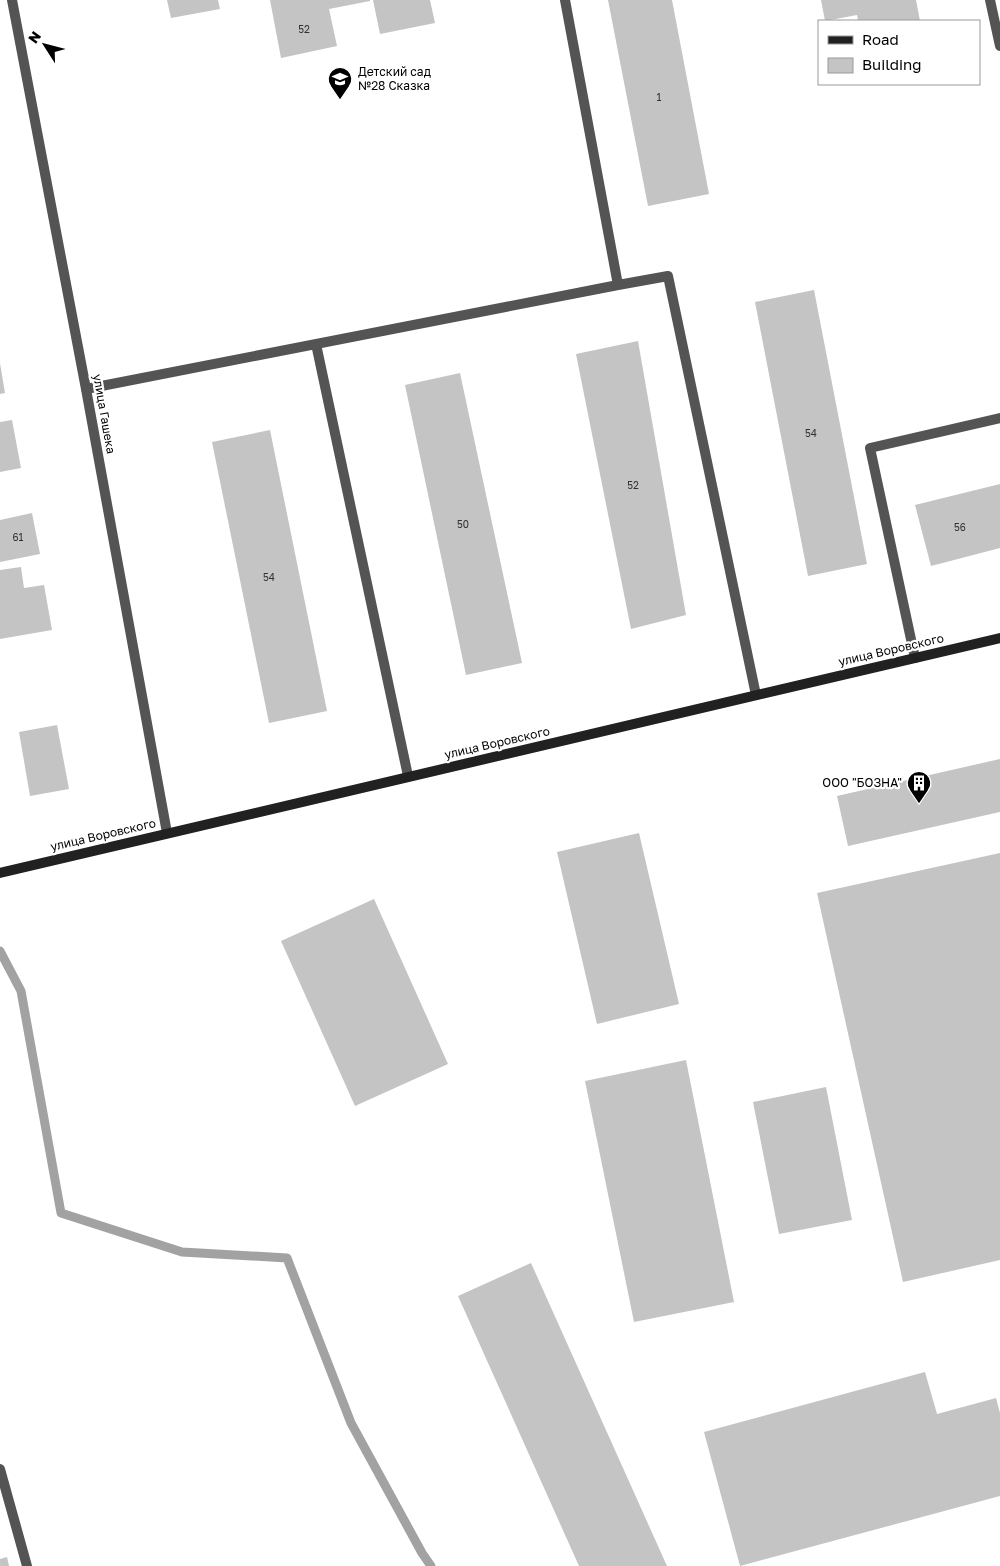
<svg xmlns="http://www.w3.org/2000/svg" width="1000" height="1566" font-family="'Golos Text',sans-serif">
  <style>
    .lines { fill: none; stroke-linecap: round; stroke-linejoin: round }
    .stream { stroke: #a2a2a2; stroke-width: 9 }
    .building { fill: #c4c4c4 }
    .lane { stroke: #545454; stroke-width: 10 }
    .street { stroke: #545454; stroke-width: 10 }
    .secondary { stroke: #212121; stroke-width: 10 }
    .labels { text-anchor: middle; stroke-width: 4.5; stroke-linejoin: round; paint-order: stroke }
    .number-label { font-size: 10px; fill: #313131 }
    .poi-label { font-size: 12px; fill: #000; stroke: #fff; text-anchor: start }
    .street-label { font-size: 12px; fill: #000; stroke: #fff }
  </style>
  <rect width="100%" height="100%" fill="#fff"/>
  <g class="lines">
    <path class="stream" d="M 0,951 L 21,991 L 61,1213 L 182,1252 L 287,1258 L 351,1423 L 422,1553 L 431,1566"/>
  </g>
  <path class="building" d="M 167,0 L 218,0 L 220,9 L 171,18 Z
    M 270,0 L 370,0 L 370,1 L 329,9 L 337,46 L 281,58 Z
    M 373,0 L 430,0 L 435,23 L 380,34 Z
    M 608,0 L 672,0 L 709,194 L 648,206 Z
    M 821,0 L 916,0 L 920,21 L 858,21 L 857,15 L 825,21 Z
    M 814,290 L 867,564 L 808,576 L 755,302 Z
    M 638,341 L 686,615 L 631,629 L 576,354 Z
    M 0,363 L 5,393 L 0,394 Z
    M 460,373 L 522,663 L 466,675 L 405,385 Z
    M 12,420 L 21,468 L 0,472 L 0,422 Z
    M 270,430 L 327,711 L 269,723 L 212,442 Z
    M 1000,484 L 1000,548 L 931,566 L 915,505 Z
    M 32,513 L 40,554 L 0,562 L 0,520 Z
    M 21,567 L 24,588 L 44,585 L 52,630 L 0,639 L 0,570 Z
    M 57,725 L 69,789 L 30,796 L 19,732 Z
    M 1000,759 L 1000,812 L 848,846 L 837,796 Z
    M 639,833 L 679,1004 L 597,1024 L 557,852 Z
    M 1000,853 L 1000,1260 L 903,1282 L 817,893 Z
    M 374,899 L 448,1064 L 355,1106 L 281,941 Z
    M 686,1060 L 734,1302 L 634,1322 L 585,1081 Z
    M 826,1087 L 852,1220 L 779,1234 L 753,1102 Z
    M 531,1263 L 667,1566 L 579,1566 L 458,1296 Z
    M 925,1372 L 937,1414 L 996,1398 L 1000,1413 L 1000,1496 L 740,1566 L 704,1432 Z
    M 7,1557 L 9,1566 L 0,1566 L 0,1559 Z"/>
  <g class="lines">
    <path class="lane" d="M 990,0 L 1000,46
      M 618,285 L 668,276 L 756,695
      M 316,344 L 408,776
      M 86,389 L 618,285 L 565,0
      M 915,658 L 870,448 L 1000,418
      M 0,1469 L 27,1566"/>
    <path class="street" d="M 12,0 L 86,389 L 167,833"/>
    <path class="secondary" d="M 0,873 L 1000,638"/>
  </g>
  <defs>
    <g id="school-pin" transform="scale(1.25)"><path d="M0 17L-7.5 6A9.5 9.5 0 1 1 7.5 6Z" fill="#000" stroke="#fff"/><path d="M0-5L7-2L0 1L-7-2ZM-4 1L0 2.5L4 1V4Q0 6-4 4Z" fill="#fff"/></g>
    <g id="building-pin" transform="scale(1.25)"><path d="M0 17L-7.5 6A9.5 9.5 0 1 1 7.5 6Z" fill="#000" stroke="#fff"/><path d="M-4-6H4V6H1V3H-1V6H-4ZM-2.5-4.3h1.7v1.8h-1.7ZM.8-4.3h1.7v1.8H.8ZM-2.5-1h1.7V.8h-1.7ZM.8-1h1.7V.8H.8Z" fill="#fff"/></g>
  </defs>
  <g fill-rule="evenodd">
    <use href="#school-pin" x="340" y="79"/>
    <use href="#building-pin" x="919" y="783"/>
  </g>
  <g class="labels">
    <g class="number-label">
      <text x="304" y="33">52</text>
      <text x="659" y="101">1</text>
      <text x="811" y="437">54</text>
      <text x="633" y="489">52</text>
      <text x="463" y="528">50</text>
      <text x="960" y="531">56</text>
      <text x="18" y="541">61</text>
      <text x="269" y="581">54</text>
    </g>
    <g class="poi-label">
      <text x="358" y="76">Детский сад<tspan x="358" dy="14">№28 Сказка</tspan></text>
      <text x="902" y="787" text-anchor="end">ООО "БОЗНА"</text>
    </g>
    <g class="street-label">
      <text transform="translate(104 414) rotate(80)" y="4">улица Гашека</text>
      <text transform="translate(891 650) rotate(-13)" y="4">улица Воровского</text>
      <text transform="translate(497 743) rotate(-13)" y="4">улица Воровского</text>
      <text transform="translate(103 835) rotate(-13)" y="4">улица Воровского</text>
    </g>
  </g>
  <rect x="818" y="20" width="162" height="65" fill="#ffffff" stroke="#999999"/>
  <rect x="828" y="36" width="25" height="8" fill="#212121" stroke="#999999"/>
  <text x="862" y="45" font-size="15" fill="#000000">Road</text>
  <rect x="828" y="58" width="25" height="15" fill="#c4c4c4" stroke="#999999"/>
  <text x="862" y="70" font-size="15" fill="#000000">Building</text>
  <g transform="translate(45 45) rotate(306)" stroke="#ffffff" stroke-width="4" paint-order="stroke">
  <path d="M0-4L9 19L0 12L-9 19Z" fill="#000000"/>
  <text y="-8" font-size="14" font-weight="bold" text-anchor="middle" fill="#000000">N</text>
  </g>
</svg>
